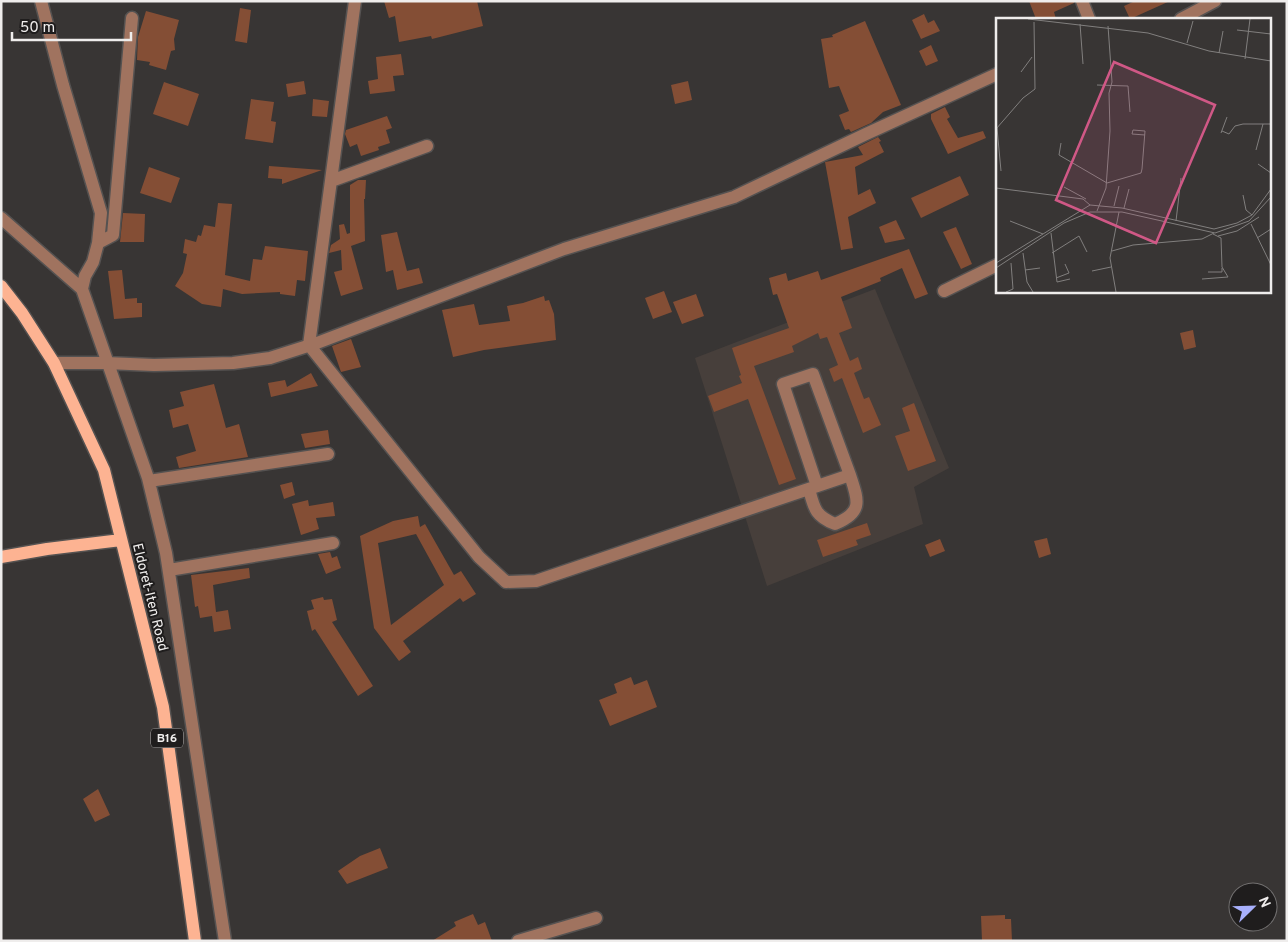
<svg xmlns="http://www.w3.org/2000/svg" width="1288" height="942" font-family="Overpass,sans-serif">
  <style>
    .built { fill: #473f3b }
    .building { fill: #844e35; fill-rule: evenodd }
    .lines { fill: none; stroke-linecap: round; stroke-linejoin: round }
    .minor-casing { stroke: #555251; stroke-width: 15 }
    .major-casing { stroke: #555251; stroke-width: 15 }
    .minor { stroke: #a0735f; stroke-width: 12 }
    .major { stroke: #fdb392; stroke-width: 12 }
    .labels { text-anchor: middle; stroke-width: 4; stroke-linejoin: round; paint-order: stroke }
    .shield { fill: #1f1d1d; stroke: #b1afae; stroke-width: 1 }
    .shield-label { font-size: 12px; font-weight: bold; fill: #efedec }
    .street-label { font-size: 14px; fill: #efedec; stroke: #1f1d1d }
    .inset-road { fill: none; stroke: #817f7e; stroke-width: 1 }
    .view { fill: #d05886; fill-opacity: 0.15; stroke: #d05886; stroke-width: 2.5 }
    .inset-edge { fill: none; stroke: #efedec; stroke-width: 2.5 }
  </style>
  <rect width="100%" height="100%" fill="#383534"/>
  <path class="built" d="M 875,289 L 949,468 L 914,487 L 923,524 L 767,586 L 695,358 Z"/>
  <path class="building" d="M 384,1 L 477,1 L 483,26 L 432,39 L 431,36 L 399,42 L 395,16 L 389,18 Z
    M 1029,1 L 1074,1 L 1074,3 L 1054,12 L 1056,19 L 1036,19 Z
    M 1135,1 L 1170,1 L 1130,19 L 1124,6 Z
    M 240,8 L 251,10 L 247,43 L 235,41 Z
    M 146,11 L 179,20 L 174,39 L 175,50 L 171,51 L 166,70 L 149,65 L 150,62 L 137,60 L 138,37 Z
    M 924,14 L 928,23 L 934,20 L 940,31 L 921,39 L 912,20 Z
    M 865,21 L 901,105 L 883,112 L 871,123 L 851,132 L 849,129 L 845,130 L 839,115 L 849,111 L 839,86 L 829,88 L 821,39 L 833,37 L 832,35 Z
    M 931,45 L 938,61 L 926,66 L 919,51 Z
    M 401,54 L 404,75 L 393,76 L 395,91 L 370,94 L 368,81 L 378,79 L 376,57 Z
    M 304,81 L 306,94 L 288,97 L 286,84 Z
    M 688,81 L 692,100 L 675,104 L 671,85 Z
    M 164,82 L 199,94 L 188,126 L 153,114 Z
    M 251,99 L 274,102 L 271,121 L 276,122 L 273,143 L 245,139 Z
    M 313,99 L 329,101 L 327,117 L 312,116 Z
    M 945,107 L 950,117 L 947,119 L 958,138 L 983,131 L 986,138 L 948,154 L 931,119 L 931,114 Z
    M 387,116 L 392,128 L 386,130 L 390,143 L 378,147 L 379,150 L 361,156 L 357,144 L 350,147 L 345,134 L 346,130 Z
    M 878,137 L 881,141 L 879,142 L 884,152 L 855,167 L 858,195 L 870,189 L 876,203 L 848,217 L 853,248 L 841,250 L 825,162 L 863,155 L 858,147 Z
    M 269,166 L 322,170 L 282,184 L 282,179 L 268,178 Z
    M 149,167 L 180,178 L 171,203 L 140,193 Z
    M 960,176 L 969,195 L 921,218 L 911,198 Z
    M 358,180 L 366,180 L 365,199 L 364,199 L 365,241 L 351,246 L 363,289 L 341,296 L 334,272 L 342,270 L 341,250 L 329,253 L 331,245 L 340,239 L 339,225 L 344,224 L 347,234 L 350,233 L 350,185 Z
    M 218,203 L 232,204 L 225,275 L 250,281 L 253,259 L 262,260 L 265,246 L 308,251 L 305,281 L 297,280 L 295,296 L 280,294 L 280,292 L 242,294 L 223,289 L 221,307 L 202,304 L 175,286 L 183,273 L 187,254 L 183,253 L 185,239 L 196,242 L 198,235 L 201,236 L 204,225 L 215,227 Z
    M 123,213 L 145,214 L 144,242 L 120,242 Z
    M 896,220 L 905,239 L 885,243 L 879,227 Z
    M 956,227 L 972,264 L 961,269 L 943,232 Z
    M 397,232 L 407,271 L 419,268 L 423,283 L 397,290 L 393,270 L 386,272 L 381,235 Z
    M 909,249 L 928,294 L 915,299 L 902,268 L 880,278 L 881,281 L 841,297 L 852,328 L 839,333 L 850,361 L 858,357 L 862,369 L 854,373 L 864,399 L 869,397 L 881,425 L 863,433 L 842,378 L 834,382 L 829,369 L 838,365 L 827,337 L 820,339 L 818,333 L 792,346 L 794,352 L 754,366 L 796,479 L 779,485 L 748,399 L 714,412 L 708,396 L 742,383 L 739,376 L 741,375 L 732,348 L 789,328 L 777,294 L 773,295 L 769,278 L 786,273 L 788,281 L 818,271 L 821,280 Z
    M 122,270 L 125,299 L 137,298 L 137,303 L 142,303 L 142,317 L 114,319 L 108,271 Z
    M 664,291 L 672,312 L 653,319 L 645,298 Z
    M 696,294 L 704,316 L 682,324 L 673,302 Z
    M 544,296 L 545,301 L 549,300 L 554,314 L 556,340 L 484,350 L 453,357 L 442,310 L 474,304 L 479,325 L 510,321 L 507,306 L 523,303 Z
    M 1193,330 L 1196,347 L 1184,350 L 1180,333 Z
    M 351,339 L 361,367 L 341,372 L 332,346 Z
    M 311,373 L 318,386 L 271,397 L 268,383 L 285,380 L 287,387 Z
    M 214,384 L 226,428 L 239,424 L 248,457 L 179,468 L 176,457 L 196,451 L 188,424 L 173,428 L 169,410 L 184,406 L 180,392 Z
    M 914,403 L 936,461 L 908,471 L 895,436 L 910,431 L 902,408 Z
    M 328,430 L 330,444 L 305,448 L 301,434 Z
    M 292,482 L 295,495 L 284,499 L 280,485 Z
    M 308,500 L 309,506 L 333,502 L 335,516 L 316,518 L 319,529 L 301,535 L 292,504 Z
    M 418,516 L 420,527 L 425,524 L 454,575 L 461,571 L 476,594 L 463,602 L 460,598 L 403,641 L 411,652 L 399,661 L 374,628 L 360,536 L 393,521 ZM 416,534 L 444,585 L 391,625 L 378,543 Z
    M 867,523 L 871,535 L 856,540 L 858,545 L 823,557 L 817,540 Z
    M 1047,538 L 1051,554 L 1039,558 L 1034,541 Z
    M 940,539 L 945,551 L 930,557 L 925,545 Z
    M 330,552 L 332,558 L 337,556 L 341,568 L 326,574 L 318,554 Z
    M 249,568 L 250,578 L 213,585 L 216,612 L 228,610 L 231,629 L 214,632 L 212,616 L 200,618 L 198,606 L 195,607 L 191,575 Z
    M 323,597 L 324,600 L 332,599 L 337,620 L 332,622 L 373,686 L 358,696 L 315,629 L 312,631 L 307,611 L 314,609 L 311,600 Z
    M 631,677 L 634,685 L 647,680 L 657,707 L 610,726 L 599,700 L 617,693 L 614,684 Z
    M 98,789 L 110,815 L 95,822 L 83,799 Z
    M 380,848 L 388,868 L 347,884 L 338,871 L 360,856 Z
    M 473,914 L 478,925 L 485,922 L 492,941 L 432,941 L 456,926 L 454,922 Z
    M 1005,915 L 1005,919 L 1011,919 L 1012,941 L 982,941 L 981,916 Z"/>
  <g class="lines">
    <g class="minor-casing">
      <path id="minor" d="M 41,1 L 63,85 L 101,213 L 98,243 L 93,262 L 85,276 L 82,289 L 148,478 L 166,553 L 225,941
        M 355,1 L 309,345 L 479,557 L 506,582 L 536,581 L 850,475 L 813,374 L 783,384 L 817,486
        M 1082,1 L 1089,19
        M 1181,19 L 1215,1
        M 331,181 L 427,146
        M 1,218 L 82,289
        M 98,243 L 113,235 L 132,18
        M 944,291 L 997,265
        M 54,363 L 106,363 L 154,365 L 233,363 L 270,358 L 317,343 L 564,249 L 734,197 L 866,134 L 997,74
        M 149,481 L 328,454
        M 809,489 C 814,508 815,516 835,524 C 864,512 858,500 850,475
        M 169,570 L 333,543
        M 518,941 L 596,918"/>
    </g>
    <g class="major-casing">
      <path id="major" d="M 1,286 L 22,313 L 54,363 L 104,470 L 163,707 L 195,941
        M 1,557 L 47,549 L 121,540"/>
    </g>
    <use href="#minor" class="minor"/>
    <use href="#major" class="major"/>
  </g>
  <g class="labels">
    <rect class="shield" x="151" y="728.5" width="32" height="19" rx="4"/>
    <g class="shield-label">
      <text x="167" y="742">B16</text>
    </g>
    <g class="street-label">
      <text transform="translate(151 597) rotate(76)" y="5">Eldoret-Iten Road</text>
    </g>
  </g>
  <g transform="translate(996 18)">
    <rect width="275" height="275" fill="#383534"/>
    <path class="inset-road" d="M 32,1 L 152,15 L 213,33 L 275,43M 84,6 L 87,46M 241,12 L 275,16M 191,25 L 197,3M 223,35 L 227,13M 249,41 L 254,1M 25,54 L 36,39M 101,67 L 132,68 L 134,94M 1,110 L 5,153M 0,111 L 27,80 L 39,71 L 38,4M 226,113 L 233,116 L 239,108 L 247,106 L 275,106M 225,115 L 231,99M 65,125 L 63,137 L 111,165 L 145,155 L 146,151 L 149,113 L 137,112 L 136,116 L 149,117M 260,132 L 267,106M 262,146 L 275,155M 68,169 L 90,181M 0,170 L 87,181 L 94,187 L 126,190 L 218,211 L 241,205 L 256,197 L 275,171M 247,177 L 250,192 L 256,197M 118,188 L 123,168M 128,190 L 133,171M 101,193 L 110,170 L 114,113 L 113,75 L 116,64 L 112,8M 14,203 L 47,216M 180,203 L 185,160M 255,206 L 275,247M 55,215 L 61,264 L 74,261M 222,218 L 241,213 L 263,199M 261,220 L 275,211M 116,233 L 137,227 L 206,221 L 218,215M 27,235 L 31,264 L 37,274M 56,235 L 83,218 L 91,234M 0,245 L 94,187M 0,250 L 68,205 L 94,194 L 126,194 L 219,215 L 253,203 L 275,179M 29,252 L 44,250M 96,253 L 115,249M 212,254 L 226,254 L 226,250M 60,260 L 73,255 L 69,246M 206,261 L 232,259 L 226,249 L 225,220 L 217,216M 10,274 L 17,271 L 15,245M 120,274 L 114,240 L 123,194"/>
    <path class="view" d="M 118,44 L 219,87 L 160,225 L 60,182 Z"/>
    <rect width="275" height="275" class="inset-edge"/>
  </g>
  <rect width="1288" height="942" fill="none" stroke="#efedec" stroke-width="5"/>
  <g transform="translate(1253 907) rotate(67)"><circle r="24" fill="#1f1d1d" stroke="#727070"/>
  <path d="M0-4L9 19L0 12L-9 19Z" fill="#a8b0fc"/>
  <text y="-8" font-size="14" font-weight="bold" text-anchor="middle" fill="#efedec">N</text>
  </g>
  <path d="M12 32v8h119v-8" fill="none" stroke="#efedec" stroke-width="2.5"/>
  <text x="20" y="32" font-size="15" fill="#efedec" stroke="#1f1d1d" stroke-width="4" paint-order="stroke">50 m</text>
</svg>
